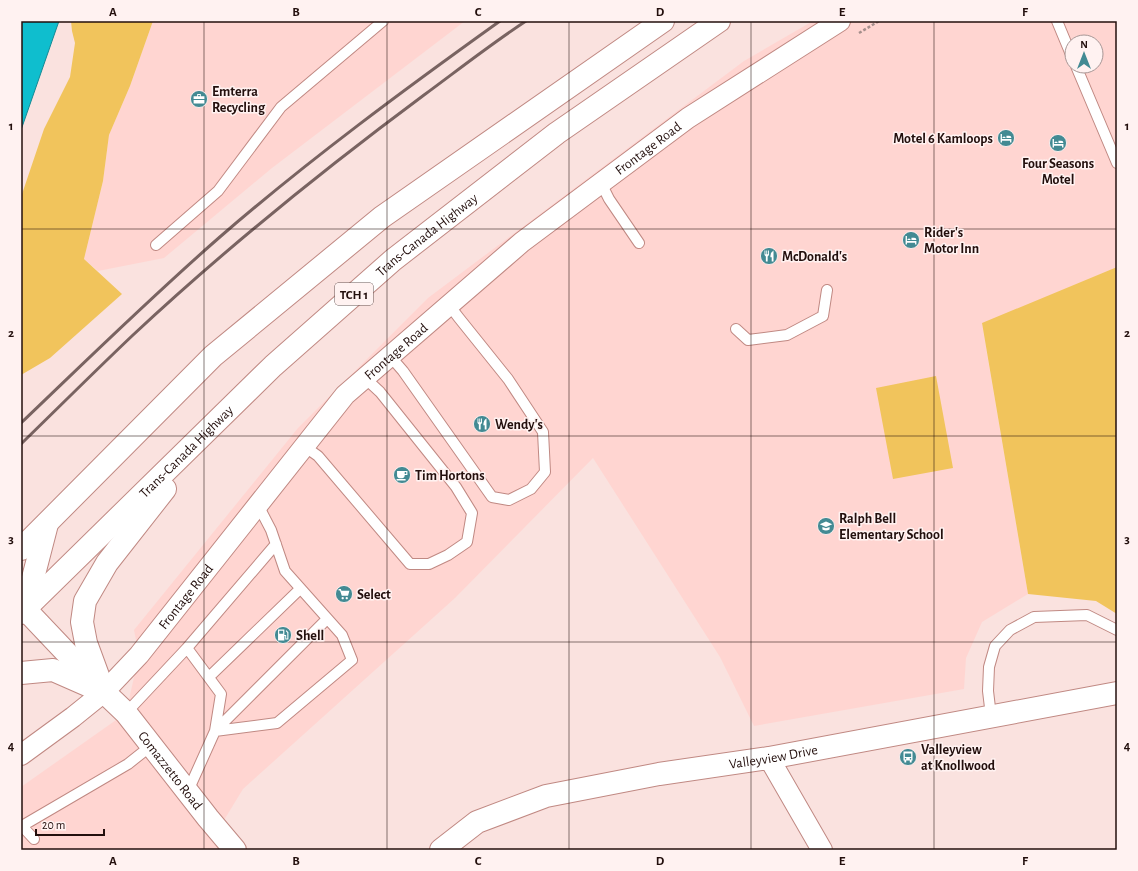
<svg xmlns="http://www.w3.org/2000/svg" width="1138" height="871" font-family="'Alegreya Sans',sans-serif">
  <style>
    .built { fill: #ffd5d1; fill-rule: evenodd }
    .green { fill: #f1c45c }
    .water { fill: #0fbece; stroke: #158a94 }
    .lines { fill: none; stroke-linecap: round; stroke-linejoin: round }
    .lane-casing { stroke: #c08983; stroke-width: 12 }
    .street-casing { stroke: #c08983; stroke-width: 22 }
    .secondary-casing { stroke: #c08983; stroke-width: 24 }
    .highway-casing { stroke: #c08983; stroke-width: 24 }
    .path { stroke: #a48e8b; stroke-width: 2.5; stroke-dasharray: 3 2; stroke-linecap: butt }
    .lane { stroke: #fff; stroke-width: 10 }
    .street { stroke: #fff; stroke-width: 20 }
    .secondary { stroke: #fff; stroke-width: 22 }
    .highway { stroke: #fff; stroke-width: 22 }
    .rail { stroke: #796361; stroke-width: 3 }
    .grid { fill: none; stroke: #230f0d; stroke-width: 1; stroke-opacity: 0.55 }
    .labels { text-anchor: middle; stroke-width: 3; stroke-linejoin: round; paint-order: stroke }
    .shield { fill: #fff2f1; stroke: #655351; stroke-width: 1 }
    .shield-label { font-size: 13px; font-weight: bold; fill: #230f0d }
    .poi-label { font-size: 14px; font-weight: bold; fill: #230f0d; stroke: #fff2f1; text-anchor: start }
    .street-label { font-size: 14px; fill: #230f0d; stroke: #fff2f1 }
    .neatline { fill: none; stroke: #230f0d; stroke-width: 1.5 }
    .grid-label { font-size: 13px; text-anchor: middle; font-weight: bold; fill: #230f0d }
  </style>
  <rect width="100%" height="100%" fill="#fae2df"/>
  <path class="built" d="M 153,21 L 465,21 L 272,168 L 164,258 L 98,271 L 84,259 L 103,181 L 109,135 L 130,86 Z
    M 813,21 L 1117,21 L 1117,267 L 982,324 L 1028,594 L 982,622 L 966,658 L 964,689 L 754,726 L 720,657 L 593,458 L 455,598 L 243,789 L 218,830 L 235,850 L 21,850 L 21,787 L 126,713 L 139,655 L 134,630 L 298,428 L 428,298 L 744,61 ZM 1072,42 L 1096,42 L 1096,66 L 1072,66 Z"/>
  <path class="green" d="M 71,21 L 153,21 L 130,86 L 109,135 L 103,181 L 84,259 L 122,294 L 50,358 L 21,375 L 21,197 L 44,129 L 70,77 L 75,43 L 72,31 Z
    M 1117,267 L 1117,614 L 1096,601 L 1028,594 L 982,323 Z
    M 936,376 L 953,468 L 893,479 L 876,388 Z"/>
  <path class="water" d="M 21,21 L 59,21 L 21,130 Z"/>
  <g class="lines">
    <g class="lane-casing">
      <path id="lane" d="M 1057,21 L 1072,57
        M 1076,66 L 1117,163
        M 601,183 L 609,199 L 639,243
        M 156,245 L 218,191 L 281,107 L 383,21
        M 736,329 L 748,340 L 787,335 L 823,316 L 827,290
        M 390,356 L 403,371 L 492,497 L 509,500 L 531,489 L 545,472 L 543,432 L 508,379 L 459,318 L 449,305
        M 304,446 L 318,456 L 410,564 L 429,564 L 448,555 L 467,542 L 472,513 L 456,487 L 380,392 L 365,378
        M 209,677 L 300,589
        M 126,713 L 187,648
        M 991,716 L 988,691 L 989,667 L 995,646 L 1010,630 L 1034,617 L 1087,615 L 1117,630
        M 215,731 L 277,723 L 352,660 L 342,635 L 285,571 L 271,530 L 258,505
        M 215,731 L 327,619
        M 188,791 L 215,731 L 221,694 L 187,648 L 276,544
        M 21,825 L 34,839
        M 22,826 L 128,764 L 152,745"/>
    </g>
    <g class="street-casing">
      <g id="street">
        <path id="s1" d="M 21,755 L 73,717 L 104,692 L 139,655 L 345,395 L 522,242 L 688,118 L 840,21"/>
        <path d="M 769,758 L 822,850"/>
      </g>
    </g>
    <g class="secondary-casing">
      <g id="secondary">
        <path id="s2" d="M 104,692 L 126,713 L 208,818 L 235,850"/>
        <path id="s3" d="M 441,850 L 477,822 L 546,796 L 659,774 L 769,758 L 1117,693"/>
      </g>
    </g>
    <g class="highway-casing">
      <g id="highway">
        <path d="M 21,549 L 213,356 L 382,217 L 663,21"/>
        <path d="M 25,609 L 97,685"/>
        <path d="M 25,609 L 47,524"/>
        <path id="s4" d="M 21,613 L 273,366 L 393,260 L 557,133 L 719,21"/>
        <path d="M 21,673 L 53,670 L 94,688"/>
        <path d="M 104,692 L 86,643 L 82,622 L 85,601 L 107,563 L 165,489"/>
      </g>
    </g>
    <path class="path" d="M 859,33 L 879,21"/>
    <use href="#lane" class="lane"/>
    <use href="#street" class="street"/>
    <use href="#secondary" class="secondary"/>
    <use href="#highway" class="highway"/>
    <path class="rail" d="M 21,423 C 87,360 152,296 221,236 C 310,159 405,89 500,21
      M 21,444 C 58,408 95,371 133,335 C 225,249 323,170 424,95 C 458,70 491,44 526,21"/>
  </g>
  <path class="grid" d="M 204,21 L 204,850M 387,21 L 387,850M 569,21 L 569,850M 751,21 L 751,850M 934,21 L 934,850M 21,229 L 1117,229M 21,436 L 1117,436M 21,642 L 1117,642"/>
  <defs>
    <g id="office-disc" transform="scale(0.9)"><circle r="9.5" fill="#438a93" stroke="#fff2f1"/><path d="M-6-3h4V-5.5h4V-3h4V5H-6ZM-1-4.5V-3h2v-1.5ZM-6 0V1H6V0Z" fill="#fff"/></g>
    <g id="hotel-disc" transform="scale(0.9)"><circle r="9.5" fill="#438a93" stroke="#fff2f1"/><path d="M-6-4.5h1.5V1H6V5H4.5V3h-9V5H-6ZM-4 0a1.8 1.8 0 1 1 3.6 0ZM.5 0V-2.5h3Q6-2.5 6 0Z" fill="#fff"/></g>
    <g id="restaurant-disc" transform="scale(0.9)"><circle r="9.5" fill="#438a93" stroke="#fff2f1"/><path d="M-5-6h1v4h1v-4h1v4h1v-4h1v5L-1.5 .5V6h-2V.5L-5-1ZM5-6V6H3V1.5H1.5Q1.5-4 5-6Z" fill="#fff"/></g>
    <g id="cafe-disc" transform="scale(0.9)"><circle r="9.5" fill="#438a93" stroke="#fff2f1"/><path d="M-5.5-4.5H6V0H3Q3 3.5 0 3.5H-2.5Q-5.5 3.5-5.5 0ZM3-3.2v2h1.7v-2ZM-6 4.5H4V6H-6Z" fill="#fff"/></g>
    <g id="school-disc" transform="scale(0.9)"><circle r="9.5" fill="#438a93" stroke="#fff2f1"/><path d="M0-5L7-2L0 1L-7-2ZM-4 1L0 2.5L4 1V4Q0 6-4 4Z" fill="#fff"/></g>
    <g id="supermarket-disc" transform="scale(0.9)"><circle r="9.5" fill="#438a93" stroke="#fff2f1"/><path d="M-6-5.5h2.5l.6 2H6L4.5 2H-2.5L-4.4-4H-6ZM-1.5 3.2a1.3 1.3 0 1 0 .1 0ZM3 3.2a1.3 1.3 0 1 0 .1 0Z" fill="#fff"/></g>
    <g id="fuel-disc" transform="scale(0.9)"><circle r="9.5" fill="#438a93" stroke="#fff2f1"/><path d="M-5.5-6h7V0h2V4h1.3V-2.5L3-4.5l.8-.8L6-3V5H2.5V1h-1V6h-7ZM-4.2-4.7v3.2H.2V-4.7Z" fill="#fff"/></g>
    <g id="bus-disc" transform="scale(0.9)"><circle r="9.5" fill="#438a93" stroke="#fff2f1"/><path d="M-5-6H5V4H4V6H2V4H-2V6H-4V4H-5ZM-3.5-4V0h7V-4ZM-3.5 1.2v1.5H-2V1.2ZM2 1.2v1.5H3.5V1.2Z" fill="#fff"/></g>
  </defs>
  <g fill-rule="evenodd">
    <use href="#office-disc" x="199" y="99"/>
    <use href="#hotel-disc" x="1006" y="138"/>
    <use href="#hotel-disc" x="1058" y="143"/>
    <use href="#hotel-disc" x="911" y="240"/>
    <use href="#restaurant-disc" x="769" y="256"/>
    <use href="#restaurant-disc" x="482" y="424"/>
    <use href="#cafe-disc" x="402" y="475"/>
    <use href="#school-disc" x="826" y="526"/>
    <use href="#supermarket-disc" x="344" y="594"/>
    <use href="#fuel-disc" x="283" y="635"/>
    <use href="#bus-disc" x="908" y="757"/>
  </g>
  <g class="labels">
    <rect class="shield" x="335" y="283" width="38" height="22" rx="3"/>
    <g class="shield-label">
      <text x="354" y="299">TCH 1</text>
    </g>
    <g class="poi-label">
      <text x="212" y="96">Emterra<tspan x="212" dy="16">Recycling</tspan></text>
      <text x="993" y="143" text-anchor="end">Motel 6 Kamloops</text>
      <text x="1058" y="168" text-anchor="middle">Four Seasons<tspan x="1058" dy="16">Motel</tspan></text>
      <text x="924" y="237">Rider's<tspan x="924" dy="16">Motor Inn</tspan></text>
      <text x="782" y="261">McDonald's</text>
      <text x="495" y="429">Wendy's</text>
      <text x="415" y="480">Tim Hortons</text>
      <text x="839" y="523">Ralph Bell<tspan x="839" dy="16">Elementary School</tspan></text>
      <text x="357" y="599">Select</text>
      <text x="296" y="640">Shell</text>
      <text x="921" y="754">Valleyview<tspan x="921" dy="16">at Knollwood</tspan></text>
    </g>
    <g class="street-label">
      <text dy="5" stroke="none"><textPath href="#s1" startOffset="878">Frontage Road</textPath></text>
      <text dy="5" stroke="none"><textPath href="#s4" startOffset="555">Trans-Canada Highway</textPath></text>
      <text dy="5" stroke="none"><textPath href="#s1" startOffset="554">Frontage Road</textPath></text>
      <text dy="5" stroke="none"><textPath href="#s4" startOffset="231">Trans-Canada Highway</textPath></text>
      <text dy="5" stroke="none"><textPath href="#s1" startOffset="230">Frontage Road</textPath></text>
      <text dy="5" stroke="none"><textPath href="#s3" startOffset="350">Valleyview Drive</textPath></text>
      <text dy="5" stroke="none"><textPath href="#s2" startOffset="103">Comazzetto Road</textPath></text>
    </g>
  </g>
  <rect width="1138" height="871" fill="none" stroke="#fff2f1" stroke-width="44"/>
  <g transform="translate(1084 54)"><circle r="19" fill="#fff2f1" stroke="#a79796"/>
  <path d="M0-3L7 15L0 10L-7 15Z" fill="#438a93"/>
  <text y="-6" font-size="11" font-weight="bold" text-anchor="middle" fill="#230f0d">N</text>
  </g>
  <path d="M36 829v6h68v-6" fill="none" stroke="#230f0d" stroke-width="2"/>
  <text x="42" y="829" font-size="12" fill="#230f0d" stroke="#fff2f1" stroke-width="3" paint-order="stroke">20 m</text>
  <rect x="22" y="22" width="1094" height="827" class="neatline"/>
  <g class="grid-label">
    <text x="113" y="16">A</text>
    <text x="296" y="16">B</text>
    <text x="478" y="16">C</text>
    <text x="660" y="16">D</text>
    <text x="842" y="16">E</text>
    <text x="1025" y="16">F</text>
    <text x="11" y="130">1</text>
    <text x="1127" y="130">1</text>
    <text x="11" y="337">2</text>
    <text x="1127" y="337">2</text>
    <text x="11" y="543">3</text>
    <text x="1127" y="543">3</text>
    <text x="11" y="750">4</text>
    <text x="1127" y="750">4</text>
    <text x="113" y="865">A</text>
    <text x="296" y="865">B</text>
    <text x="478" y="865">C</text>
    <text x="660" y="865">D</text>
    <text x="842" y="865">E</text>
    <text x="1025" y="865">F</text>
  </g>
</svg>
